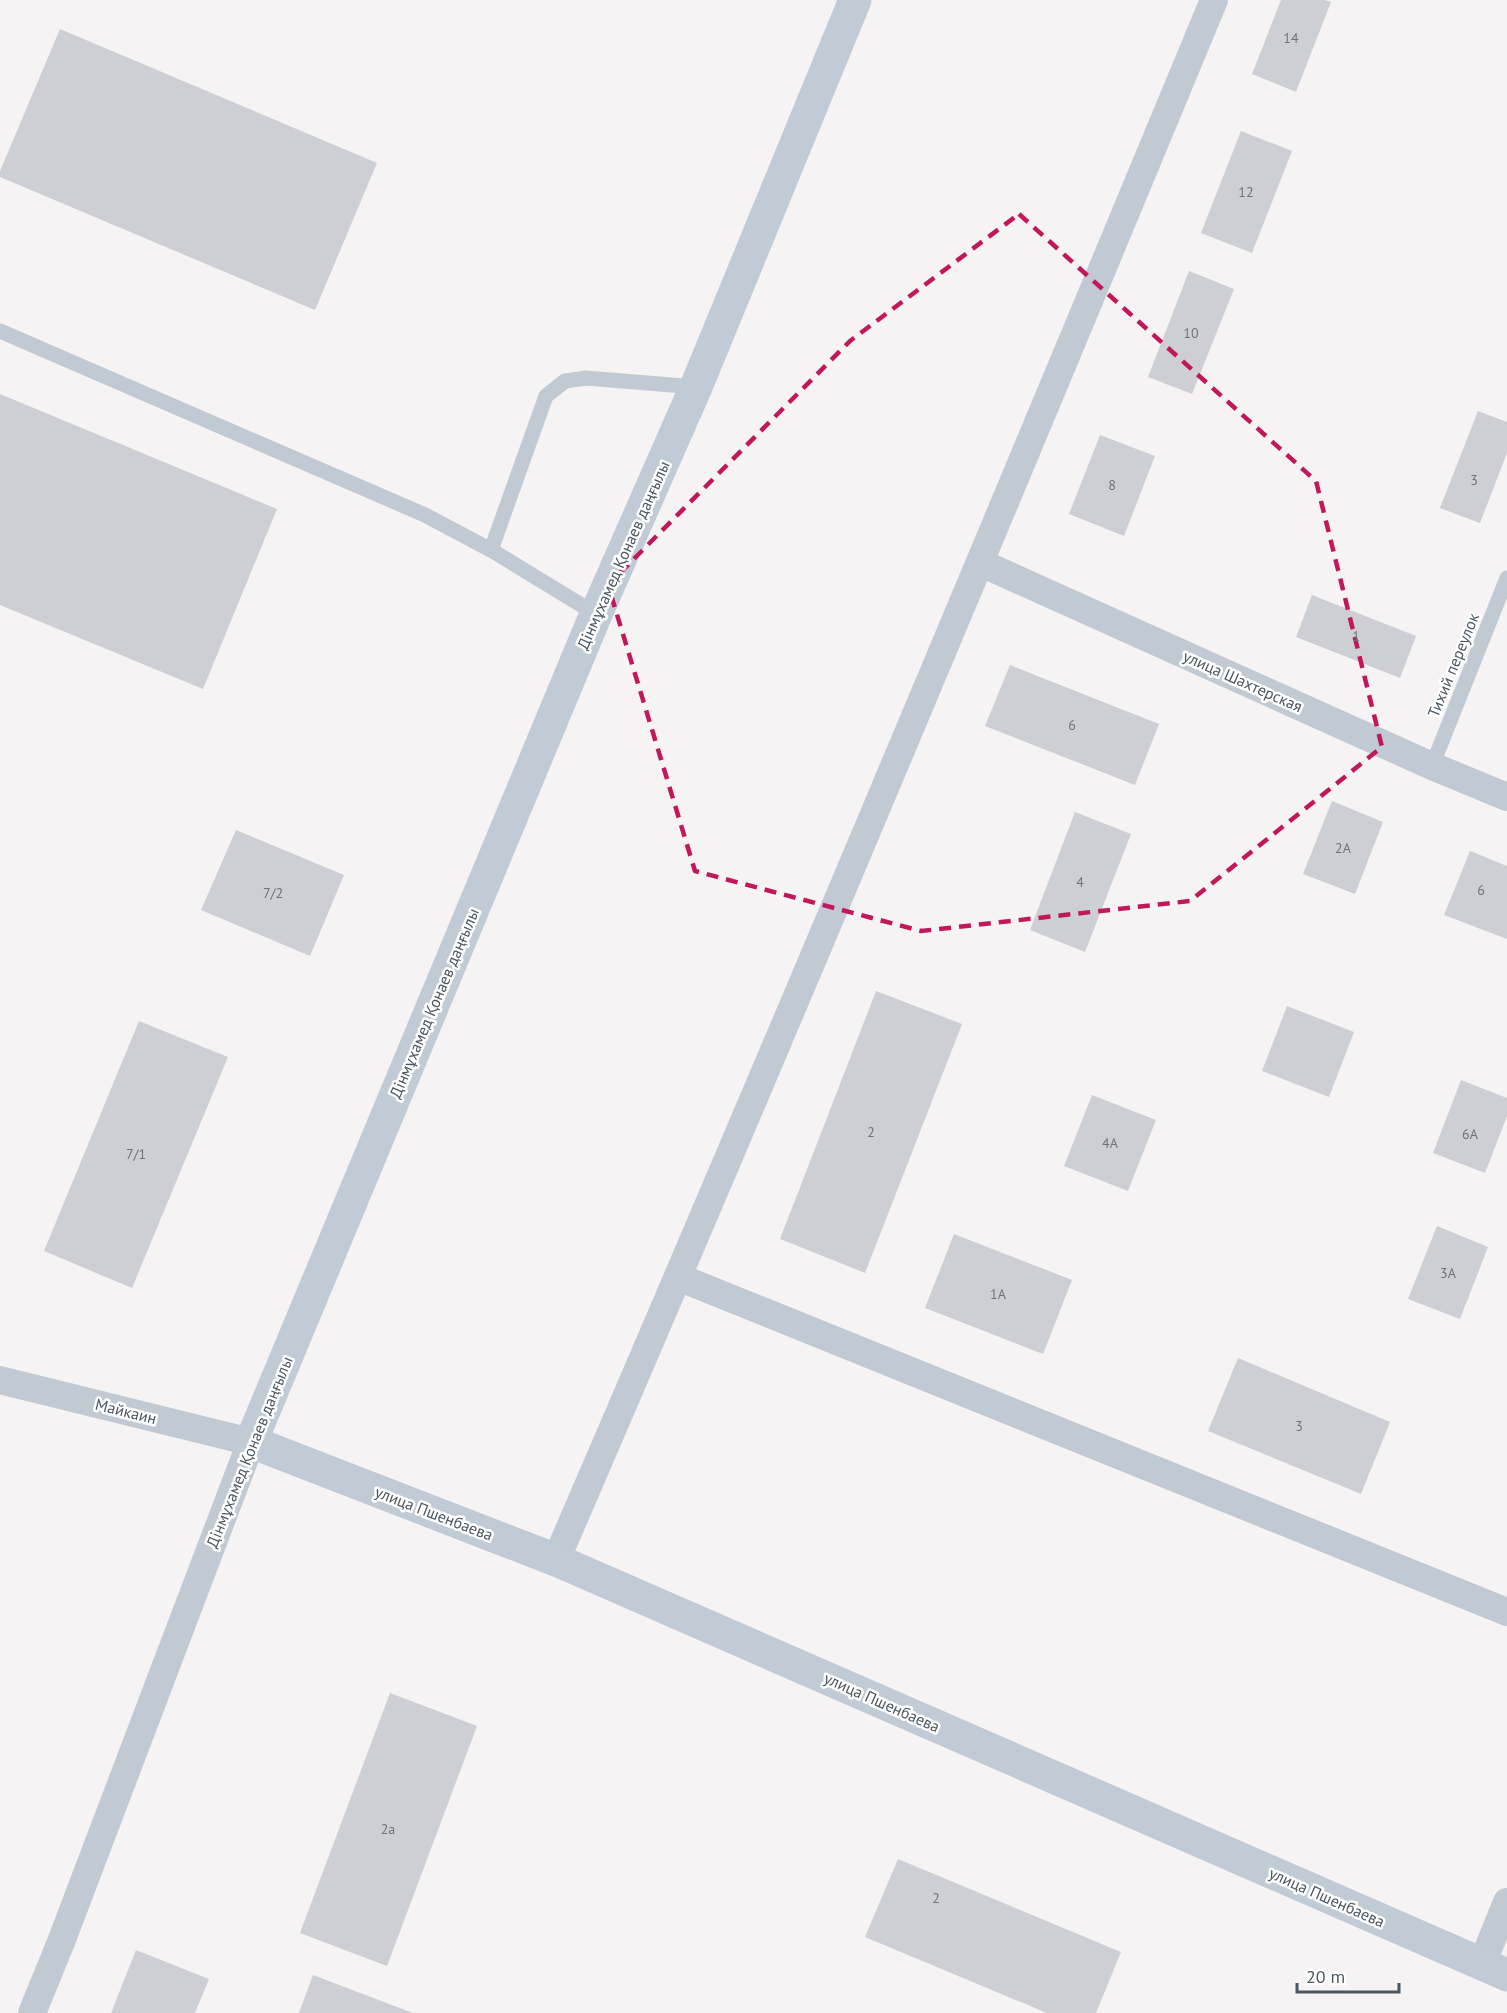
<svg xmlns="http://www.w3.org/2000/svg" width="1507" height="2013" font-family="'PT Sans',sans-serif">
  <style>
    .building { fill: #cdcfd5 }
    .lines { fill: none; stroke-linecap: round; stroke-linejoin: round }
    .lane { stroke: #c1cad2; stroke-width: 15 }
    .street { stroke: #c1cad2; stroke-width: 28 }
    .secondary { stroke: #c1cbd6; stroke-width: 33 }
    .marked { fill: none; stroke: #c2185b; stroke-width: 4.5; stroke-dasharray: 12 8; stroke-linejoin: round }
    .labels { text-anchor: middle; stroke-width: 5; stroke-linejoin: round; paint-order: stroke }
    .number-label { font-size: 14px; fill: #6b747e }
    .street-label { font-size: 16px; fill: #4a5661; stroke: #fff }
  </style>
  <rect width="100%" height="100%" fill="#f5f3f3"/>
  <path class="building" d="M 1281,0 L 1325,0 L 1331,2 L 1296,92 L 1252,74 Z
    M 60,29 L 377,163 L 315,310 L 0,177 L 0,171 Z
    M 1241,131 L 1292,151 L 1252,253 L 1201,233 Z
    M 1189,271 L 1234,289 L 1192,394 L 1148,377 Z
    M 0,394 L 277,509 L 203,689 L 0,605 Z
    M 1478,411 L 1507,422 L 1507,453 L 1480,523 L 1440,508 Z
    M 1100,435 L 1155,456 L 1124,536 L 1069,514 Z
    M 1312,595 L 1416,636 L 1400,678 L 1296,637 Z
    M 1010,665 L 1159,724 L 1135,785 L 985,726 Z
    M 1332,801 L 1383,822 L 1355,894 L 1303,874 Z
    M 1075,812 L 1131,834 L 1085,952 L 1030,930 Z
    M 236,830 L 344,875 L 310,956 L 201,910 Z
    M 1470,851 L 1507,866 L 1507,939 L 1444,915 Z
    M 876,991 L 962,1024 L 865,1273 L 780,1239 Z
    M 1287,1006 L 1354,1032 L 1329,1097 L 1262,1071 Z
    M 139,1021 L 228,1057 L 132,1288 L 44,1251 Z
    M 1461,1080 L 1507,1098 L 1507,1116 L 1485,1173 L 1433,1153 Z
    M 1092,1095 L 1156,1120 L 1128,1191 L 1064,1166 Z
    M 1437,1226 L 1488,1247 L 1460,1319 L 1408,1299 Z
    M 954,1234 L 1072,1280 L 1043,1354 L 925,1308 Z
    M 1238,1358 L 1390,1422 L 1361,1494 L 1208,1431 Z
    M 390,1693 L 477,1726 L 387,1966 L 300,1933 Z
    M 898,1859 L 1121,1952 L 1096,2013 L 1047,2013 L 865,1937 Z
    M 136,1950 L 209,1979 L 195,2013 L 111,2013 Z
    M 313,1975 L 413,2013 L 299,2013 Z"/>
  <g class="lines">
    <path class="lane" d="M 0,331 L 425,515 L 491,550 L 596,614
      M 491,550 L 546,396 L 565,381 L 586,378 L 696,387
      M 1432,766 L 1507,578"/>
    <path class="street" d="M 981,563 L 1432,766 L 1507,797
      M 678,1277 L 1507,1612
      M 0,1380 L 251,1442 L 61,1942 L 32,2013
      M 556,1560 C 780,1042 998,521 1214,0
      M 1482,1964 L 1507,1902"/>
    <path class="secondary" d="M 855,0 L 696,387 L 596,614 L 251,1442 L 556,1560 L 1507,1975"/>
  </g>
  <path class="marked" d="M 1019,214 L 1316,481 L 1382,747 L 1190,901 L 921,931 L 695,871 L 608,585 L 850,341 Z"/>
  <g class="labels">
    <g class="number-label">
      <text x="1291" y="43">14</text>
      <text x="1246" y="197">12</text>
      <text x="1191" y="338">10</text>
      <text x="1474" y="485">3</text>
      <text x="1112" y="490">8</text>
      <text x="1356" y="641">1</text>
      <text x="1072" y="730">6</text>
      <text x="1343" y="853">2А</text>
      <text x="1080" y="887">4</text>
      <text x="1481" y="895">6</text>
      <text x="273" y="898">7/2</text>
      <text x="871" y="1137">2</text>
      <text x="1470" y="1139">6А</text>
      <text x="1110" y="1148">4А</text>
      <text x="136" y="1159">7/1</text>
      <text x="1448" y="1278">3А</text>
      <text x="998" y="1299">1А</text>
      <text x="1299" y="1431">3</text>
      <text x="388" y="1834">2а</text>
      <text x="936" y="1903">2</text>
    </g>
    <g class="street-label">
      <text transform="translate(623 555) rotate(-66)" y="6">Дінмұхамед Қонаев даңғылы</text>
      <text transform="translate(1453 665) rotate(-68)" y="6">Тихий переулок</text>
      <text transform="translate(1243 681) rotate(24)" y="6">улица Шахтерская</text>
      <text transform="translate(434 1003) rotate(-67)" y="6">Дінмұхамед Қонаев даңғылы</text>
      <text transform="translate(126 1411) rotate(14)" y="6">Майкаин</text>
      <text transform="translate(249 1452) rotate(-68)" y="6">Дінмұхамед Қонаев даңғылы</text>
      <text transform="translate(434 1513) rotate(21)" y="6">улица Пшенбаева</text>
      <text transform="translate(882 1702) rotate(24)" y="6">улица Пшенбаева</text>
      <text transform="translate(1327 1897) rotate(24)" y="6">улица Пшенбаева</text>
    </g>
  </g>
  <path d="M1297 1983v9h102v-9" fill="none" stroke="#4a5661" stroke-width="3"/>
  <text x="1306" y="1983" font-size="18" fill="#4a5661" stroke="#ffffff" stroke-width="4.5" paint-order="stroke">20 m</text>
</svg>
